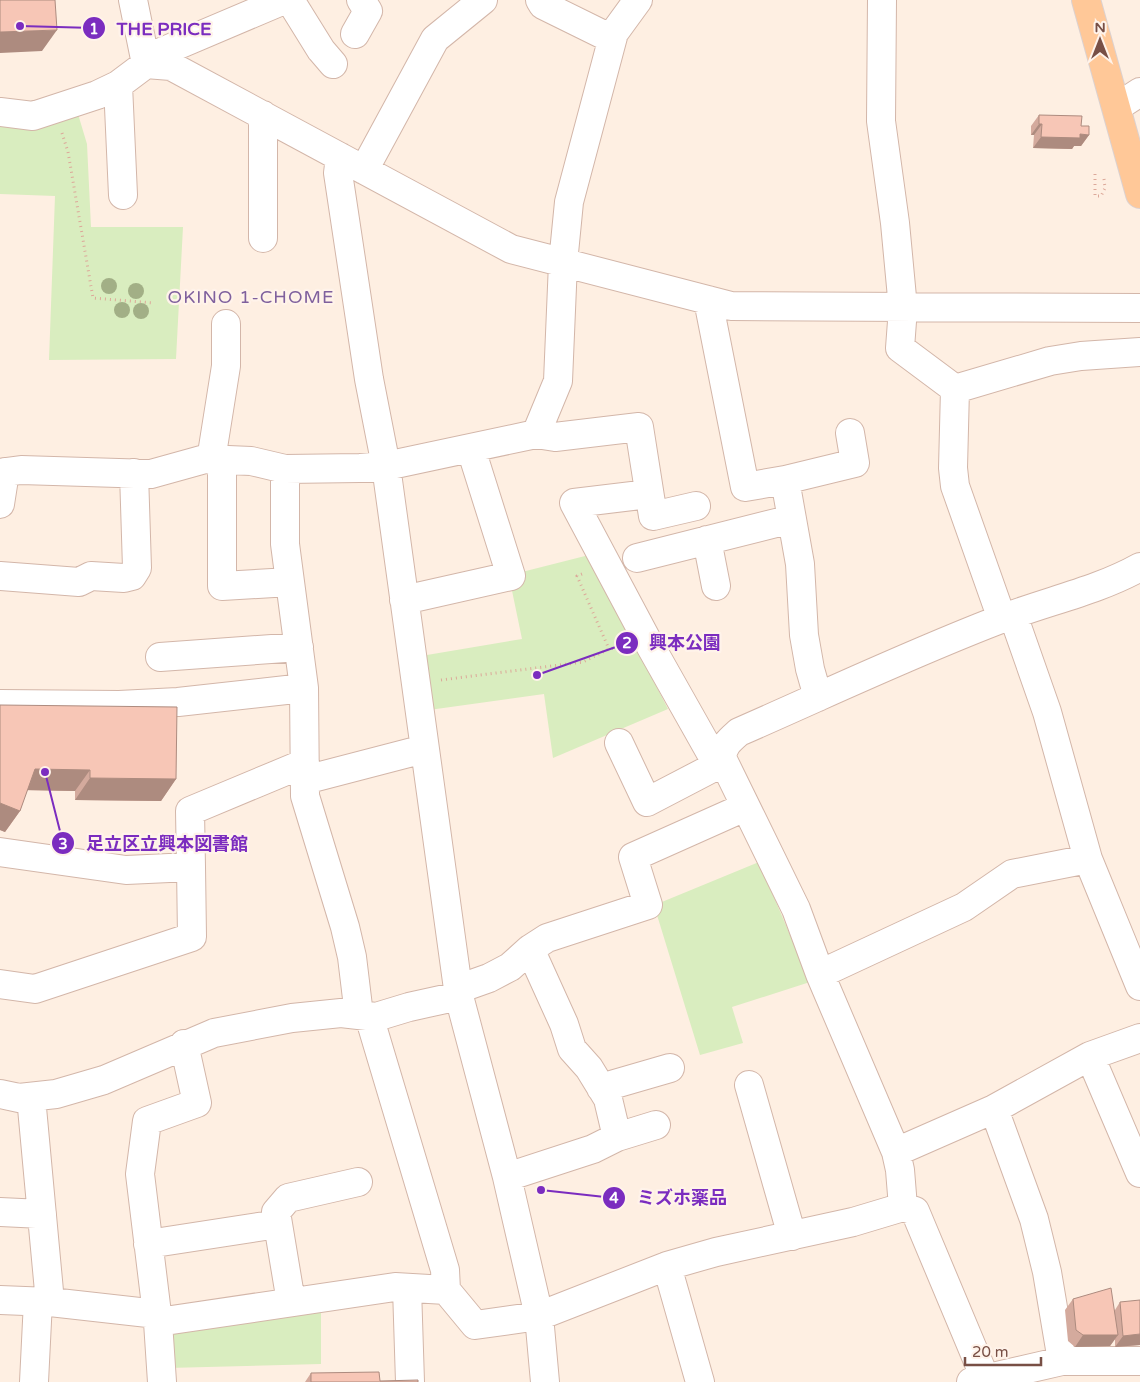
<svg xmlns="http://www.w3.org/2000/svg" width="1140" height="1382" font-family="'Varela Round','Noto Sans JP',sans-serif">
  <style>
    .green { fill: #d9edbf }
    .lines { fill: none; stroke-linecap: round; stroke-linejoin: round }
    .minor-casing { stroke: #d3b6a9; stroke-width: 30 }
    .major-casing { stroke: #dcd1cf; stroke-width: 30 }
    .path { stroke: #dca899; stroke-width: 3; stroke-dasharray: 1 4; stroke-linecap: butt }
    .minor { stroke: #fff; stroke-width: 28 }
    .major { stroke: #ffc898; stroke-width: 28 }
    .tree { fill: #a2af86 }
    .wall { fill: #d4aa9d }
    .shaded-wall { fill: #ad8b7f }
    .building { fill: #f7c6b6; stroke: #ad8b7f }
    .labels { text-anchor: middle; stroke-width: 4.5; stroke-linejoin: round; paint-order: stroke }
    .neighbourhood-label { font-size: 18px; letter-spacing: 1px; fill: #7f609d; stroke: #fff3ea }
    .leader { fill: none; stroke: #7b2cbf; stroke-width: 2 }
    .callout-dot { fill: #7b2cbf; stroke: #fff3ea; stroke-width: 2 }
    .mark-label { font-size: 15px; text-anchor: middle; font-weight: bold; fill: #fff }
    .callout-label { font-size: 18px; text-anchor: middle; font-weight: bold; fill: #7b2cbf; stroke: #fff3ea; stroke-width: 4.5; stroke-linejoin: round; paint-order: stroke }
  </style>
  <rect width="100%" height="100%" fill="#feefe2"/>
  <path class="green" d="M 78,114 L 87,144 L 91,227 L 183,227 L 176,359 L 49,360 L 55,196 L 0,194 L 0,124 Z
    M 589,555 L 668,709 L 553,758 L 544,694 L 429,710 L 421,656 L 522,639 L 510,581 L 518,573 Z
    M 759,862 L 810,982 L 732,1007 L 743,1043 L 700,1055 L 657,915 L 657,904 Z
    M 321,1305 L 321,1364 L 168,1368 L 166,1329 Z"/>
  <g class="lines">
    <g class="minor-casing">
      <path id="minor" d="M 290,0 L 321,50 L 333,64
        M 540,0 L 543,5 L 612,39
        M 882,0 L 881,121 L 895,223 L 903,308 L 900,348 L 955,389 L 953,468 L 955,486 L 1002,619
        M 355,34 L 368,11 L 361,0
        M 145,59 L 284,0
        M 146,64 L 171,66 L 511,249 L 731,306 L 1140,308
        M 118,85 L 123,195
        M 1117,107 L 1140,92
        M 0,112 L 33,116 L 97,95 L 118,85 L 146,64 L 133,0
        M 340,157 L 338,173 L 369,379 L 386,466 L 459,996 L 507,1177 L 539,1316 L 545,1382
        M 364,170 L 435,39 L 483,0
        M 263,238 L 263,115
        M 708,300 L 745,487 L 785,480 L 800,564 L 804,635 L 810,669 L 818,697
        M 955,389 L 1050,361 L 1081,356 L 1140,352
        M 536,434 L 555,437 L 639,427 L 653,516 L 696,506
        M 211,460 L 226,366 L 226,324
        M 222,460 L 222,586 L 290,582
        M 285,469 L 285,544 L 304,688 L 305,796 L 345,927 L 352,957 L 359,1015
        M 0,473 L 21,470 L 151,474 L 205,459 L 251,461 L 285,469 L 360,468 L 386,466 L 536,434 L 558,381 L 563,263 L 569,202 L 614,33 L 638,0
        M 785,480 L 855,463 L 850,433
        M 0,504 L 5,472
        M 707,540 L 716,586
        M 637,558 L 792,519
        M 0,576 L 79,582 L 91,576 L 124,578 L 132,576 L 137,568 L 134,473
        M 404,600 L 511,576 L 471,449
        M 1013,615 L 1047,712 L 1088,859 L 1140,986
        M 160,657 L 299,647
        M 0,704 L 119,705 L 178,702 L 304,688
        M 619,743 L 647,802 L 716,766 L 722,758 L 713,757 L 647,640 L 574,503 L 649,494
        M 305,780 L 424,749
        M 0,852 L 126,870 L 191,867 L 192,937 L 35,989 L 0,984
        M 191,867 L 190,811 L 305,763
        M 530,949 L 564,1024 L 572,1049 L 589,1068 L 608,1099 L 617,1137
        M 820,974 L 964,907 L 1012,874 L 1088,859
        M 458,989 L 489,978 L 510,967 L 530,949 L 547,938 L 648,905 L 633,857 L 745,807
        M 369,1016 L 445,1270 L 446,1290
        M 1090,1056 L 1140,1173
        M 749,1085 L 792,1236
        M 601,1088 L 670,1068
        M 0,1094 L 19,1098 L 56,1094 L 104,1080 L 214,1033 L 292,1018 L 341,1013 L 376,1017 L 409,1007 L 459,996
        M 31,1097 L 50,1302
        M 994,1109 L 1034,1219 L 1047,1272 L 1062,1361
        M 896,1152 L 994,1109 L 1090,1056 L 1140,1038
        M 507,1177 L 593,1149 L 617,1137 L 656,1125
        M 903,1207 L 915,1211 L 985,1378
        M 0,1212 L 42,1214
        M 148,1244 L 278,1224
        M 667,1266 L 700,1382
        M 407,1288 L 410,1382
        M 0,1300 L 50,1302 L 157,1314
        M 291,1302 L 276,1212 L 288,1198 L 358,1182
        M 158,1322 L 395,1287 L 446,1290 L 475,1325 L 539,1316 L 667,1266 L 716,1252 L 853,1222 L 903,1207 L 900,1170 L 896,1152 L 820,974 L 796,909 L 722,758 C 723,745 730,740 739,732 C 826,694 912,653 1001,619 C 1047,601 1097,591 1140,567
        M 34,1382 L 38,1301
        M 162,1382 L 158,1322 L 140,1174 L 147,1121 L 197,1103 L 184,1044
        M 971,1382 L 1062,1361 L 1140,1361"/>
    </g>
    <g class="major-casing">
      <path id="major" d="M 1086,0 L 1140,194"/>
    </g>
    <path class="path" d="M 62,133 L 68,152 L 93,298 L 154,303
      M 1095,174 L 1095,196 L 1101,196 L 1105,188 L 1104,179
      M 582,574 L 577,576 L 609,649
      M 441,680 L 583,662 L 609,649 L 620,647"/>
    <use href="#minor" class="minor"/>
    <use href="#major" class="major"/>
  </g>
  <g class="tree">
    <circle cx="109" cy="286" r="8"/>
    <circle cx="136" cy="291" r="8"/>
    <circle cx="122" cy="310" r="8"/>
    <circle cx="141" cy="311" r="8"/>
  </g>
  <path class="wall" d="M 1039,115 L 1081,126 L 1089,135 L 1081,146 L 1074,146 L 1072,149 L 1033,148 L 1034,135 L 1031,135 L 1031,126 Z
    M 0,705 L 176,779 L 161,801 L 75,800 L 75,791 L 27,790 L 20,811 L 5,832 L 0,830 Z
    M 1073,1299 L 1115,1310 L 1120,1302 L 1140,1345 L 1115,1347 L 1115,1339 L 1110,1346 L 1075,1347 L 1068,1341 L 1065,1310 Z
    M 311,1373 L 380,1381 L 418,1382 L 305,1382 Z"/>
  <path class="shaded-wall" d="M 57,30 L 42,51 L 0,53 L 0,32 Z
    M 1039,124 L 1042,124 L 1034,135 L 1031,135 Z
    M 1080,134 L 1089,135 L 1081,146 L 1074,146 L 1072,149 L 1033,148 L 1041,137 Z
    M 35,769 L 90,770 L 75,791 L 20,790 Z
    M 90,778 L 176,779 L 161,801 L 75,800 Z
    M 0,803 L 20,811 L 5,832 L 0,830 Z
    M 1140,1334 L 1140,1345 L 1115,1347 L 1123,1336 Z
    M 1083,1335 L 1118,1335 L 1110,1346 L 1075,1347 Z"/>
  <path class="building" d="M 0,0 L 55,0 L 57,30 L 0,32 Z
    M 1039,115 L 1082,116 L 1081,126 L 1089,126 L 1089,135 L 1080,134 L 1080,138 L 1041,137 L 1042,124 L 1039,124 Z
    M 0,705 L 177,707 L 176,779 L 90,778 L 90,770 L 35,769 L 20,811 L 0,803 Z
    M 1111,1288 L 1118,1335 L 1083,1335 L 1076,1330 L 1073,1299 Z
    M 1140,1300 L 1140,1334 L 1123,1336 L 1120,1302 Z
    M 379,1372 L 380,1381 L 418,1380 L 418,1382 L 311,1382 L 311,1373 Z"/>
  <g class="labels">
    <g class="neighbourhood-label">
      <text x="251" y="303">OKINO 1-CHOME</text>
    </g>
  </g>
  <path class="leader" d="M20 26L94 28M537 675L627 643M45 772L63 843M541 1190L614 1198"/>
  <g class="callout-dot">
    <circle cx="20" cy="26" r="5"/>
    <circle cx="537" cy="675" r="5"/>
    <circle cx="45" cy="772" r="5"/>
    <circle cx="541" cy="1190" r="5"/>
    <circle cx="94" cy="28" r="12"/>
    <circle cx="627" cy="643" r="12"/>
    <circle cx="63" cy="843" r="12"/>
    <circle cx="614" cy="1198" r="12"/>
  </g>
  <g class="mark-label">
    <text x="94" y="34">1</text>
    <text x="627" y="648">2</text>
    <text x="63" y="849">3</text>
    <text x="614" y="1203">4</text>
  </g>
  <g class="callout-label">
    <text x="164" y="35">THE PRICE</text>
    <text x="685" y="649">興本公園</text>
    <text x="167" y="850">足立区立興本図書館</text>
    <text x="682" y="1204">ミズホ薬品</text>
  </g>
  <g transform="translate(1100 40)" stroke="#fff3ea" stroke-width="4" paint-order="stroke">
  <path d="M0-4L9 19L0 12L-9 19Z" fill="#784f45"/>
  <text y="-8" font-size="14" font-weight="bold" text-anchor="middle" fill="#784f45">N</text>
  </g>
  <path d="M965 1357v8h76v-8" fill="none" stroke="#784f45" stroke-width="2.5"/>
  <text x="972" y="1357" font-size="15" fill="#784f45" stroke="#fff3ea" stroke-width="4" paint-order="stroke">20 m</text>
</svg>
